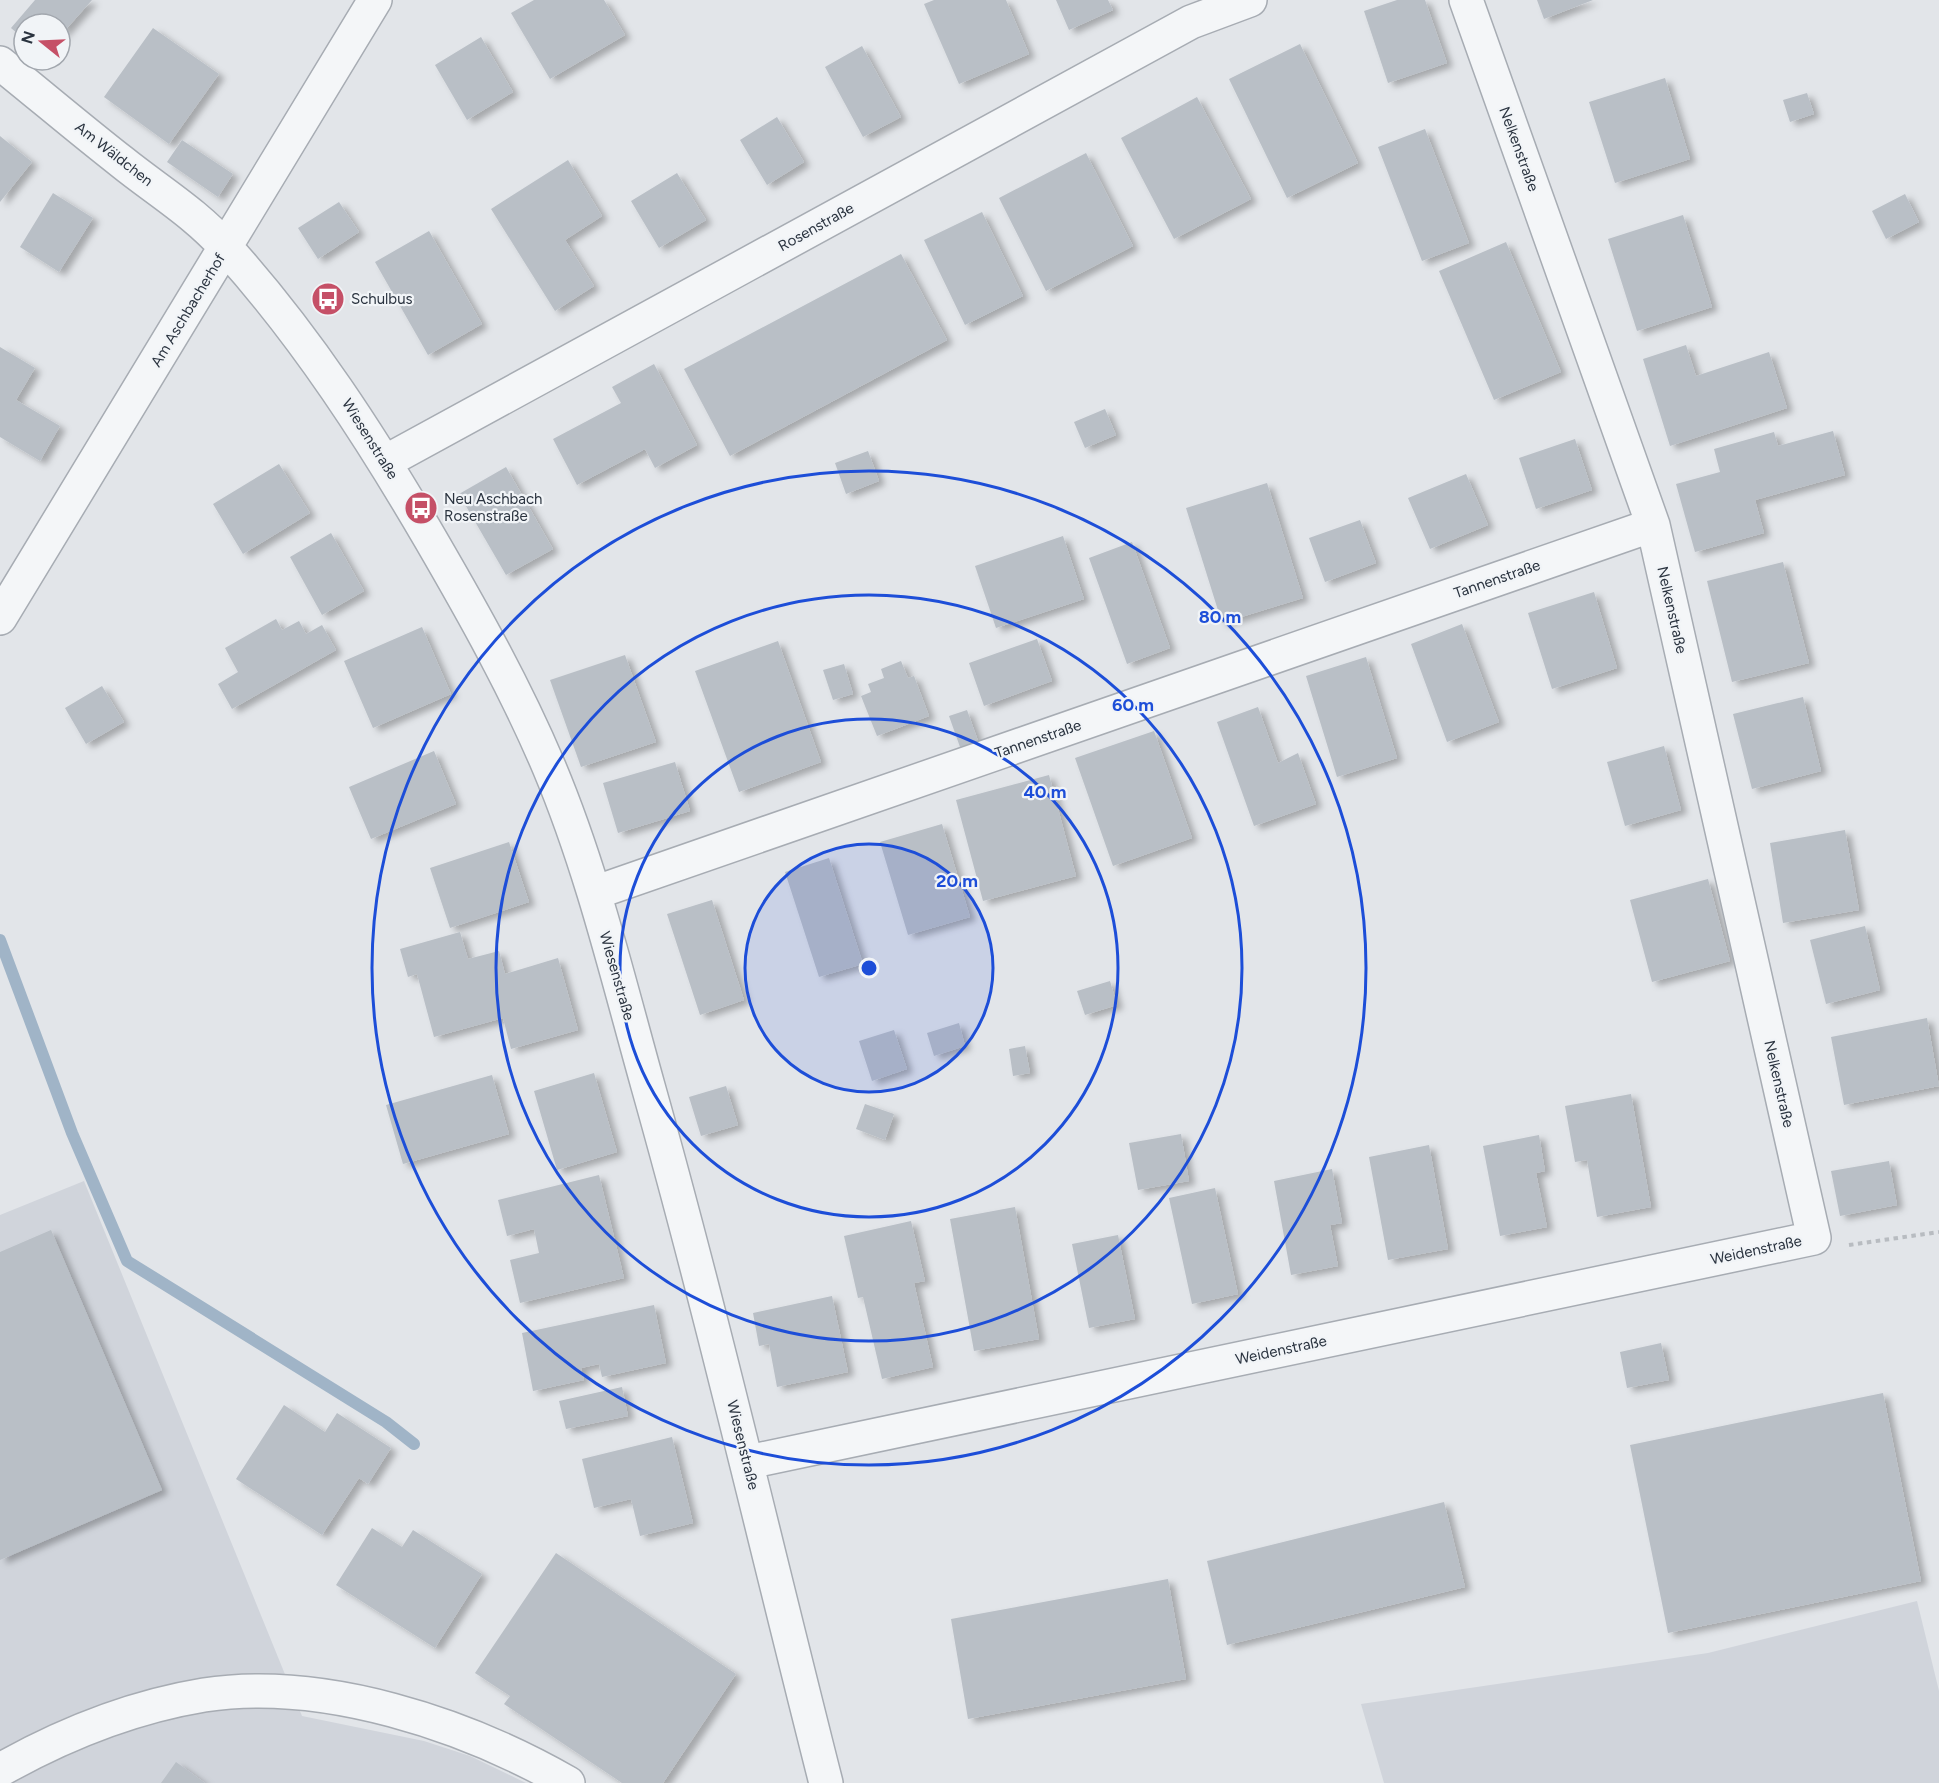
<svg xmlns="http://www.w3.org/2000/svg" width="1939" height="1783" font-family="Figtree,sans-serif">
  <style>
    .built { fill: #d0d4db }
    .lines { fill: none; stroke-linecap: round; stroke-linejoin: round }
    .stream { stroke: #a0b4c7; stroke-width: 12 }
    .building { fill: #b9bfc6; filter: url(#shadow) }
    .minor-casing { stroke: #a7acb3; stroke-width: 36 }
    .path { stroke: #b8bcc1; stroke-width: 4; stroke-dasharray: 4.5 4.5; stroke-linecap: butt }
    .minor { stroke: #f4f6f8; stroke-width: 33 }
    .ring { fill: none; stroke: #1d4ed8; stroke-width: 3 }
    .labels { text-anchor: middle; stroke-width: 4.5; stroke-linejoin: round; paint-order: stroke }
    .street-label { font-size: 15px; fill: #2b3440; stroke: #f1f4f7 }
    .poi-label { font-size: 15px; fill: #2b3440; stroke: #f1f4f7; text-anchor: start }
    .centre { fill: #1d4ed8; stroke: #f1f4f7; stroke-width: 3 }
    .ring-label { font-size: 18px; text-anchor: middle; font-weight: bold; fill: #1d4ed8; stroke: #f1f4f7; stroke-width: 4.5; stroke-linejoin: round; paint-order: stroke }
  </style>
  <defs>
    <filter id="shadow"><feDropShadow dx="6" dy="4" stdDeviation="3" flood-color="#0004"/></filter>
  </defs>
  <rect width="100%" height="100%" fill="#e2e5e9"/>
  <path class="built" d="M 84,1181 L 302,1716 L 424,1741 L 470,1756 L 526,1783 L 0,1783 L 0,1215 Z
    M 1917,1601 L 1939,1691 L 1939,1783 L 1384,1783 L 1361,1704 L 1708,1653 Z"/>
  <g class="lines">
    <path class="stream" d="M 0,940 L 72,1133 L 127,1261 L 386,1422 L 414,1444"/>
  </g>
  <path class="building" d="M 35,0 L 92,0 L 60,36 L 60,24 L 24,24 L 24,39 L 11,28 Z
    M 534,0 L 604,0 L 625,35 L 550,79 L 511,13 Z
    M 934,0 L 1006,0 L 1029,54 L 959,84 L 924,4 Z
    M 1056,0 L 1108,0 L 1113,10 L 1069,30 Z
    M 1397,0 L 1425,0 L 1447,63 L 1388,83 L 1364,11 Z
    M 1537,0 L 1593,0 L 1544,19 Z
    M 153,28 L 219,74 L 169,144 L 104,97 Z
    M 481,37 L 513,92 L 467,120 L 435,65 Z
    M 1300,44 L 1358,163 L 1287,198 L 1229,79 Z
    M 862,46 L 901,117 L 863,137 L 825,67 Z
    M 1665,78 L 1690,159 L 1615,183 L 1589,102 Z
    M 1807,93 L 1814,114 L 1790,122 L 1783,100 Z
    M 1197,97 L 1251,199 L 1174,239 L 1121,138 Z
    M 777,117 L 804,162 L 767,185 L 740,140 Z
    M 1425,129 L 1469,243 L 1422,261 L 1378,147 Z
    M 0,136 L 32,162 L 0,202 Z
    M 182,140 L 233,174 L 218,197 L 167,162 Z
    M 1086,153 L 1133,246 L 1046,291 L 999,198 Z
    M 568,160 L 602,216 L 565,240 L 594,286 L 555,311 L 491,209 Z
    M 677,173 L 706,220 L 659,248 L 631,201 Z
    M 53,193 L 93,218 L 59,272 L 20,247 Z
    M 1905,194 L 1919,222 L 1886,239 L 1872,211 Z
    M 339,202 L 359,232 L 318,259 L 298,228 Z
    M 982,212 L 1023,296 L 965,325 L 924,240 Z
    M 1683,215 L 1712,307 L 1637,331 L 1608,239 Z
    M 429,231 L 482,324 L 428,355 L 375,262 Z
    M 1506,242 L 1561,372 L 1494,400 L 1439,271 Z
    M 901,254 L 947,340 L 730,456 L 684,369 Z
    M 1686,345 L 1696,376 L 1769,352 L 1787,408 L 1670,446 L 1643,359 Z
    M 0,347 L 35,368 L 16,400 L 60,426 L 40,461 L 0,437 Z
    M 654,364 L 697,445 L 655,468 L 645,449 L 577,485 L 553,439 L 621,403 L 612,387 Z
    M 1105,409 L 1116,435 L 1085,448 L 1074,422 Z
    M 1833,431 L 1845,475 L 1755,500 L 1764,533 L 1695,552 L 1676,484 L 1720,472 L 1714,449 L 1774,432 L 1778,446 Z
    M 1575,439 L 1592,490 L 1536,509 L 1519,458 Z
    M 868,451 L 879,481 L 846,494 L 835,463 Z
    M 279,464 L 310,513 L 243,554 L 213,504 Z
    M 506,467 L 553,549 L 506,575 L 459,494 Z
    M 1466,474 L 1488,525 L 1430,549 L 1408,498 Z
    M 1267,483 L 1303,598 L 1222,623 L 1186,508 Z
    M 1360,520 L 1376,563 L 1325,582 L 1309,538 Z
    M 331,533 L 364,591 L 322,615 L 290,557 Z
    M 1063,536 L 1084,599 L 996,628 L 975,566 Z
    M 1132,542 L 1170,648 L 1127,664 L 1089,558 Z
    M 1783,562 L 1809,663 L 1732,682 L 1707,581 Z
    M 1594,592 L 1617,668 L 1552,689 L 1528,613 Z
    M 276,619 L 282,630 L 299,621 L 306,634 L 322,625 L 336,650 L 232,709 L 218,684 L 238,672 L 225,648 Z
    M 1462,624 L 1499,722 L 1447,742 L 1411,644 Z
    M 422,627 L 451,694 L 373,728 L 344,661 Z
    M 1037,639 L 1052,681 L 984,706 L 969,663 Z
    M 778,641 L 821,762 L 739,792 L 695,671 Z
    M 625,655 L 656,742 L 581,767 L 550,680 Z
    M 1366,657 L 1397,758 L 1337,777 L 1306,676 Z
    M 901,661 L 908,678 L 914,676 L 929,716 L 877,736 L 861,696 L 871,692 L 868,684 L 884,678 L 881,669 Z
    M 844,664 L 853,694 L 833,700 L 823,670 Z
    M 102,686 L 124,722 L 86,744 L 65,708 Z
    M 1803,697 L 1821,771 L 1752,789 L 1733,714 Z
    M 1258,707 L 1278,763 L 1298,753 L 1316,804 L 1254,826 L 1217,722 Z
    M 967,710 L 978,741 L 960,747 L 949,716 Z
    M 1154,731 L 1192,838 L 1113,866 L 1075,758 Z
    M 1664,746 L 1681,810 L 1625,826 L 1607,762 Z
    M 434,751 L 456,804 L 371,839 L 349,787 Z
    M 675,762 L 690,811 L 618,833 L 603,783 Z
    M 1049,775 L 1076,876 L 983,901 L 956,800 Z
    M 942,824 L 970,917 L 908,935 L 880,842 Z
    M 1845,830 L 1859,910 L 1783,923 L 1770,843 Z
    M 509,842 L 529,902 L 450,928 L 430,868 Z
    M 829,858 L 863,964 L 819,977 L 785,872 Z
    M 1708,879 L 1730,961 L 1652,982 L 1630,900 Z
    M 712,900 L 744,1000 L 700,1015 L 667,914 Z
    M 1865,926 L 1880,990 L 1826,1004 L 1810,940 Z
    M 460,932 L 468,959 L 499,951 L 505,974 L 558,958 L 578,1030 L 511,1049 L 503,1018 L 434,1037 L 417,974 L 408,977 L 400,949 Z
    M 1110,981 L 1117,1005 L 1085,1015 L 1077,991 Z
    M 1927,1018 L 1939,1086 L 1844,1105 L 1831,1037 Z
    M 959,1023 L 965,1046 L 934,1056 L 927,1033 Z
    M 894,1030 L 907,1069 L 872,1081 L 859,1041 Z
    M 1025,1046 L 1030,1073 L 1013,1076 L 1009,1049 Z
    M 594,1073 L 617,1152 L 557,1170 L 534,1091 Z
    M 492,1075 L 509,1134 L 403,1164 L 386,1105 Z
    M 726,1086 L 738,1125 L 701,1136 L 689,1097 Z
    M 1631,1094 L 1651,1207 L 1597,1217 L 1587,1160 L 1575,1162 L 1565,1106 Z
    M 865,1104 L 894,1114 L 885,1140 L 856,1129 Z
    M 1181,1134 L 1189,1181 L 1138,1190 L 1129,1143 Z
    M 1539,1135 L 1545,1171 L 1536,1173 L 1547,1227 L 1500,1236 L 1483,1146 Z
    M 1429,1145 L 1448,1249 L 1388,1260 L 1369,1157 Z
    M 1889,1161 L 1897,1205 L 1840,1216 L 1831,1171 Z
    M 1332,1169 L 1342,1223 L 1330,1225 L 1338,1266 L 1291,1275 L 1274,1181 Z
    M 599,1175 L 624,1278 L 520,1303 L 510,1260 L 539,1253 L 534,1229 L 507,1236 L 498,1200 Z
    M 1215,1188 L 1238,1294 L 1192,1304 L 1169,1198 Z
    M 1015,1207 L 1039,1339 L 974,1351 L 950,1219 Z
    M 911,1221 L 925,1281 L 914,1283 L 933,1367 L 882,1379 L 863,1297 L 858,1298 L 844,1236 Z
    M 51,1230 L 162,1490 L 0,1560 L 0,1252 Z
    M 1118,1235 L 1135,1319 L 1089,1328 L 1072,1244 Z
    M 832,1296 L 848,1372 L 777,1387 L 769,1344 L 759,1346 L 753,1313 Z
    M 654,1305 L 666,1363 L 602,1377 L 599,1364 L 581,1368 L 584,1380 L 533,1391 L 522,1333 Z
    M 1661,1343 L 1669,1380 L 1627,1388 L 1620,1352 Z
    M 622,1387 L 628,1416 L 566,1429 L 559,1401 Z
    M 1883,1393 L 1921,1581 L 1668,1633 L 1630,1445 Z
    M 284,1405 L 325,1432 L 337,1413 L 391,1448 L 368,1484 L 359,1478 L 322,1535 L 236,1479 Z
    M 672,1437 L 693,1523 L 640,1536 L 631,1499 L 594,1508 L 582,1459 Z
    M 1444,1502 L 1465,1587 L 1227,1645 L 1207,1561 Z
    M 372,1528 L 402,1547 L 413,1530 L 482,1574 L 435,1648 L 336,1585 Z
    M 556,1553 L 736,1674 L 663,1783 L 622,1783 L 504,1704 L 510,1696 L 475,1673 Z
    M 1168,1579 L 1186,1679 L 968,1719 L 951,1619 Z
    M 176,1762 L 205,1783 L 161,1783 Z"/>
  <g class="lines">
    <g class="minor-casing">
      <path id="minor" d="M 0,63 C 41,96 81,130 122,162 C 158,191 197,214 228,250 C 307,338 371,437 431,540 C 474,614 515,687 549,767 C 592,869 618,979 648,1086 C 713,1317 767,1551 826,1783
        M 385,462 L 1191,22 L 1250,0
        M 0,618 L 375,0
        M 594,893 L 1653,525
        M 748,1462 L 1814,1238 L 1653,525 L 1466,0
        M 0,1770 C 64,1734 131,1707 204,1695 C 324,1677 465,1724 568,1783"/>
    </g>
    <path class="path" d="M 1849,1245 L 1939,1232"/>
    <use href="#minor" class="minor"/>
  </g>
  <circle cx="869" cy="968" r="124" fill="#1d4ed8" fill-opacity=".12"/>
  <g class="ring">
    <circle cx="869" cy="968" r="124"/>
    <circle cx="869" cy="968" r="249"/>
    <circle cx="869" cy="968" r="373"/>
    <circle cx="869" cy="968" r="497"/>
  </g>
  <defs>
    <g id="bus-disc" transform="scale(1.725)"><circle r="9.5" fill="#c55067" stroke="#f1f4f7"/><path d="M-5-6H5V4H4V6H2V4H-2V6H-4V4H-5ZM-3.5-4V0h7V-4ZM-3.5 1.2v1.5H-2V1.2ZM2 1.2v1.5H3.5V1.2Z" fill="#fff"/></g>
  </defs>
  <g fill-rule="evenodd">
    <use href="#bus-disc" x="328" y="299"/>
    <use href="#bus-disc" x="421" y="508"/>
  </g>
  <g class="labels">
    <g class="street-label">
      <text transform="translate(1519 149) rotate(70)" y="5">Nelkenstraße</text>
      <text transform="translate(114 154) rotate(38)" y="5">Am Wäldchen</text>
      <text transform="translate(816 227) rotate(-29)" y="5">Rosenstraße</text>
      <text transform="translate(188 310) rotate(-59)" y="5">Am Aschbacherhof</text>
      <text transform="translate(370 439) rotate(58)" y="5">Wiesenstraße</text>
      <text transform="translate(1497 579) rotate(-19)" y="5">Tannenstraße</text>
      <text transform="translate(1672 610) rotate(77)" y="5">Nelkenstraße</text>
      <text transform="translate(1038 739) rotate(-19)" y="5">Tannenstraße</text>
      <text transform="translate(617 976) rotate(74)" y="5">Wiesenstraße</text>
      <text transform="translate(1779 1084) rotate(77)" y="5">Nelkenstraße</text>
      <text transform="translate(1756 1250) rotate(-12)" y="5">Weidenstraße</text>
      <text transform="translate(1281 1350) rotate(-12)" y="5">Weidenstraße</text>
      <text transform="translate(743 1445) rotate(76)" y="5">Wiesenstraße</text>
    </g>
    <g class="poi-label">
      <text x="351" y="304">Schulbus</text>
      <text x="444" y="504">Neu Aschbach<tspan x="444" dy="17">Rosenstraße</tspan></text>
    </g>
  </g>
  <circle cx="869" cy="968" r="9" class="centre"/>
  <g class="ring-label">
    <text x="1220" y="623">80 m</text>
    <text x="1133" y="711">60 m</text>
    <text x="1045" y="798">40 m</text>
    <text x="957" y="887">20 m</text>
  </g>
  <g transform="translate(42 42) rotate(288)"><circle r="28" fill="#f1f4f7" stroke="#a2a7ae" stroke-width="1.5"/>
  <path d="M0-4.5L10 22L0 15L-10 22Z" fill="#c55067"/>
  <text y="-9" font-size="16" font-weight="bold" text-anchor="middle" fill="#2b3440">N</text>
  </g>
</svg>
